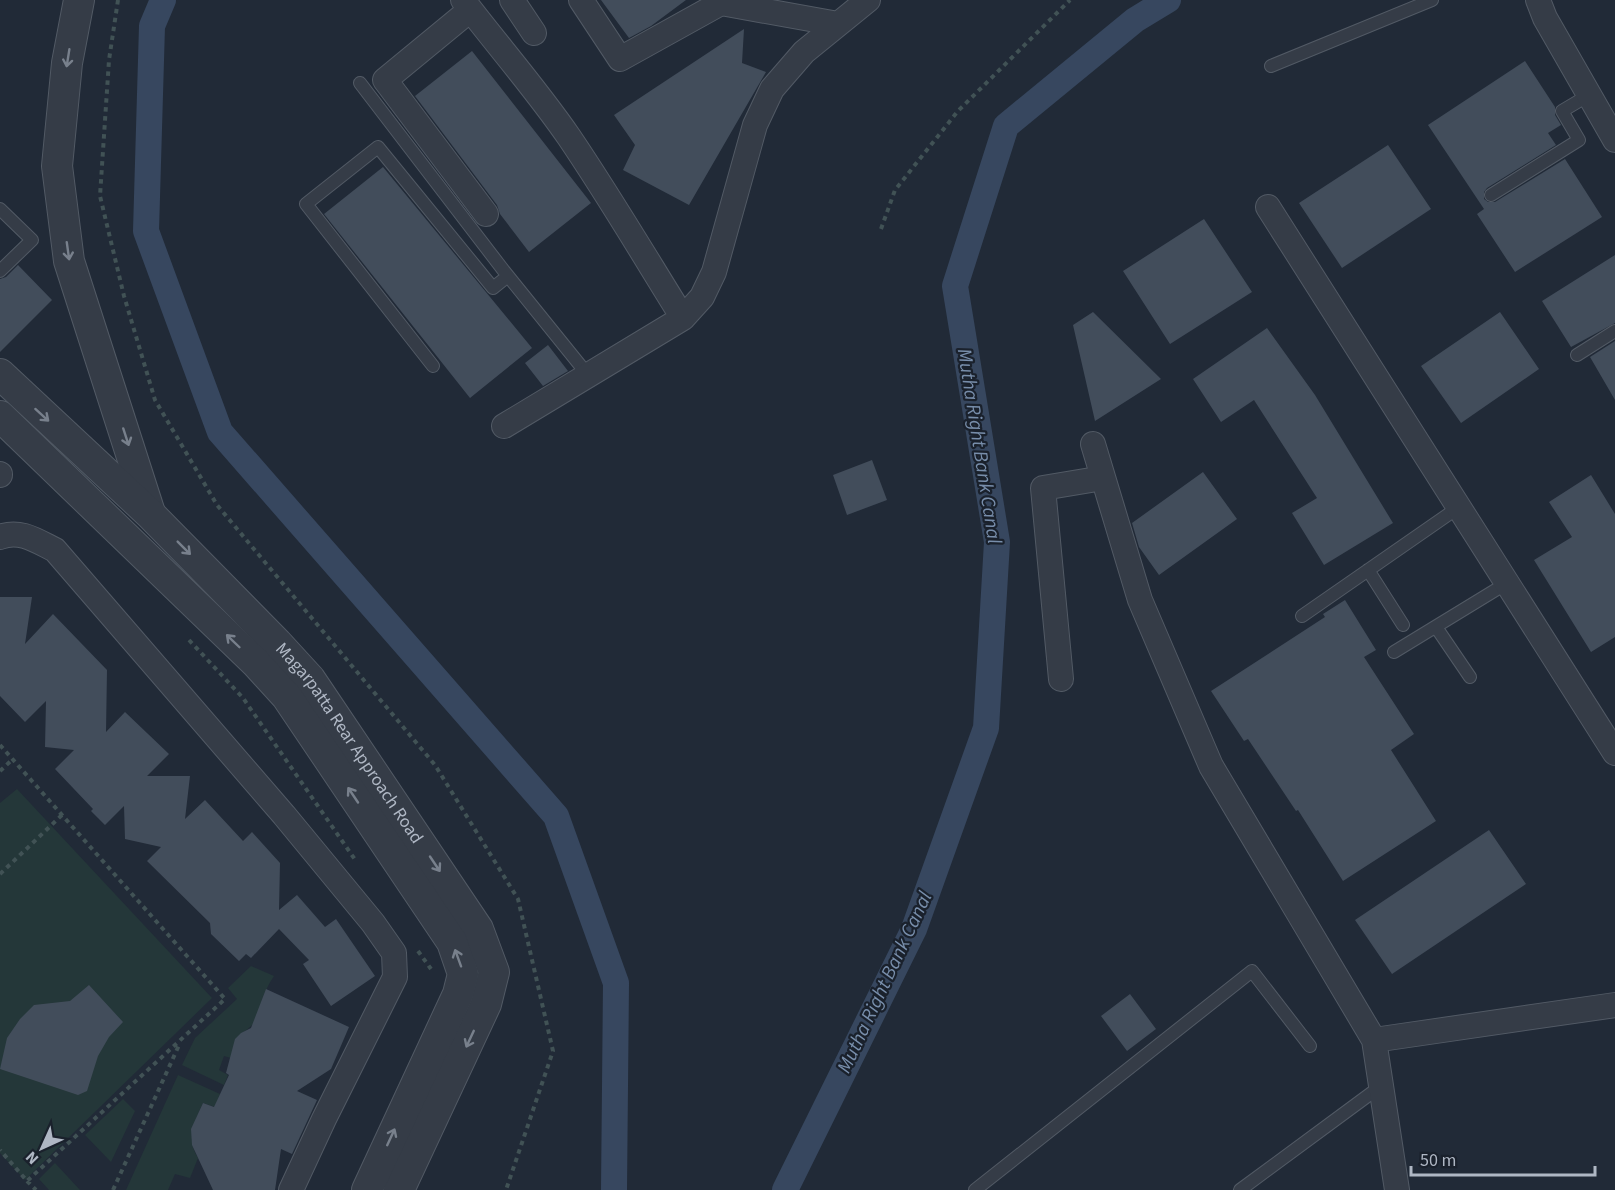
<svg xmlns="http://www.w3.org/2000/svg" width="1615" height="1190" font-family="'Source Sans 3',sans-serif">
  <style>
    .green { fill: #243739 }
    .lines { fill: none; stroke-linecap: round; stroke-linejoin: round }
    .canal { stroke: #37475f; stroke-width: 26 }
    .building { fill: #424d5b }
    .service-casing { stroke: #525a65; stroke-width: 14 }
    .minor-casing { stroke: #525a65; stroke-width: 26 }
    .tertiary-casing { stroke: #525a65; stroke-width: 32 }
    .path { stroke: #415255; stroke-width: 4; stroke-dasharray: 4.5 4.5; stroke-linecap: butt }
    .service { stroke: #353c47; stroke-width: 12 }
    .minor { stroke: #353c47; stroke-width: 24 }
    .tertiary { stroke: #353c47; stroke-width: 30 }
    .oneway { stroke: #78808c }
    .labels { text-anchor: middle; stroke-width: 4.5; stroke-linejoin: round; paint-order: stroke }
    .street-label { font-size: 18px; fill: #afb7c4; stroke: #1a212c }
    .water-label { font-size: 20px; font-style: italic; fill: #788eab; stroke: #1a212c }
  </style>
  <rect width="100%" height="100%" fill="#212a37"/>
  <path class="green" d="M 17,789 L 212,998 L 25,1180 L 0,1153 L 0,803 Z
    M 251,966 L 274,976 C 264,991 260,1003 258,1020 C 240,1037 237,1032 231,1058 L 224,1056 L 219,1070 L 228,1075 L 224,1085 L 182,1065 L 195,1038 L 237,999 L 228,988 Z
    M 178,1075 L 220,1094 L 215,1107 L 203,1103 L 196,1119 L 198,1126 C 189,1138 191,1145 198,1158 L 190,1178 L 175,1174 L 168,1190 L 126,1190 Z
    M 123,1099 L 135,1111 L 111,1162 L 85,1135 Z
    M 55,1163 L 80,1190 L 49,1190 L 39,1179 Z"/>
  <g class="lines">
    <path class="canal" d="M 163,0 L 152,26 L 146,231 L 220,432 L 556,816 L 616,983 L 614,1190
      M 785,1190 L 914,929 L 986,728 L 997,542 L 955,286 L 1006,126 L 1135,20 L 1168,0"/>
  </g>
  <path class="building" d="M 601,0 L 686,0 L 651,26 L 629,38 Z
    M 744,29 L 742,63 L 766,72 L 689,205 L 623,170 L 635,145 L 614,115 Z
    M 472,51 L 591,203 L 529,252 L 500,214 L 497,205 L 415,96 Z
    M 1525,61 L 1555,107 L 1555,115 L 1561,125 L 1548,133 L 1556,145 L 1487,188 L 1484,192 L 1484,199 L 1488,202 L 1495,202 L 1565,159 L 1602,217 L 1515,272 L 1477,214 L 1484,209 L 1428,125 Z
    M 1388,145 L 1431,209 L 1342,268 L 1299,203 Z
    M 383,167 L 532,348 L 470,398 L 324,214 Z
    M 1204,219 L 1252,292 L 1170,344 L 1123,271 Z
    M 1615,255 L 1615,323 L 1571,347 L 1542,301 Z
    M 18,265 L 52,300 L 0,352 L 0,279 L 6,277 Z
    M 1093,312 L 1161,379 L 1095,421 L 1073,325 Z
    M 1500,312 L 1539,369 L 1461,423 L 1421,366 Z
    M 1267,328 L 1315,395 L 1393,523 L 1324,565 L 1292,513 L 1317,498 L 1254,400 L 1221,422 L 1193,379 Z
    M 1615,341 L 1615,400 L 1590,357 Z
    M 548,345 L 568,371 L 543,386 L 525,363 Z
    M 872,460 L 887,500 L 847,515 L 833,475 Z
    M 1203,472 L 1237,519 L 1159,575 L 1139,547 L 1132,523 Z
    M 1591,475 L 1615,514 L 1615,637 L 1591,652 L 1534,560 L 1572,537 L 1549,502 Z
    M 0,597 L 32,597 L 25,644 L 53,614 L 107,670 L 106,732 L 125,712 L 169,754 L 147,776 L 190,776 L 185,819 L 205,800 L 243,841 L 252,832 L 280,863 L 279,910 L 297,895 L 325,927 L 336,919 L 375,976 L 331,1006 L 303,964 L 309,960 L 279,929 L 251,958 L 246,954 L 239,961 L 211,934 L 210,923 L 147,861 L 161,847 L 125,839 L 124,806 L 105,825 L 91,811 L 93,809 L 55,769 L 74,750 L 45,747 L 46,701 L 25,722 L 0,696 Z
    M 1345,600 L 1376,650 L 1364,657 L 1414,734 L 1391,750 L 1436,821 L 1343,881 L 1298,810 L 1296,811 L 1248,739 L 1244,741 L 1211,691 L 1325,617 L 1323,614 Z
    M 1489,830 L 1526,884 L 1392,974 L 1355,920 Z
    M 89,985 L 123,1022 L 109,1037 L 98,1056 L 87,1091 L 78,1095 L 0,1069 L 7,1038 L 20,1019 L 34,1005 L 70,1001 Z
    M 266,989 L 349,1027 L 331,1069 L 297,1091 L 317,1100 L 292,1154 L 281,1149 L 275,1190 L 213,1190 L 192,1145 L 191,1129 L 203,1103 L 214,1107 L 229,1075 L 226,1073 L 235,1039 L 241,1033 L 251,1028 Z
    M 1130,994 L 1156,1029 L 1127,1051 L 1101,1016 Z"/>
  <g class="lines">
    <g class="service-casing">
      <path id="service" d="M 1271,66 L 1432,0
        M 360,83 L 504,271 L 588,375
        M 1491,195 L 1579,140 L 1562,111 L 1589,95
        M 0,209 L 32,240 L 0,271
        M 1577,355 L 1615,331
        M 433,366 L 306,204 L 378,147 L 493,288 L 508,276
        M 1368,570 L 1403,625
        M 1302,616 L 1459,507
        M 1436,627 L 1470,677
        M 1394,652 L 1507,583
        M 975,1190 L 1252,971 L 1310,1046
        M 1240,1190 L 1381,1086"/>
    </g>
    <g class="minor-casing">
      <path id="minor" d="M 463,0 C 498,46 536,89 569,137 C 609,196 645,257 683,318
        M 512,0 L 534,33
        M 581,0 L 620,59 L 721,3
        M 719,0 L 721,3 L 838,24
        M 1538,0 L 1545,18 L 1615,140
        M 470,10 L 385,80 L 486,214
        M 1268,207 L 1615,753
        M 504,426 L 683,318 L 702,297 L 714,272 L 755,125 L 772,89 L 804,52 L 868,0
        M 1093,444 L 1140,600 L 1211,766 L 1374,1040 L 1397,1190
        M 0,475 L 0,474
        M 0,537 C 20,529 37,541 55,550 L 284,815 L 373,923 L 394,953 L 395,977 L 324,1119 L 291,1190
        M 1061,679 L 1043,488 L 1103,478
        M 1374,1040 L 1615,1005"/>
    </g>
    <g class="tertiary-casing">
      <g id="tertiary">
        <path d="M 79,0 L 67,63 L 57,166 L 69,261 L 150,513"/>
        <path id="s1" d="M 0,374 L 150,514 L 277,643 L 310,679 L 478,929 L 494,972 L 486,1004 L 399,1190"/>
        <path d="M 0,416 L 256,663 L 287,697 L 452,942 L 463,974 L 458,994 L 367,1190"/>
      </g>
    </g>
    <path class="path" d="M 118,0 L 109,60 L 100,196 L 124,296 L 155,400 L 217,505 L 435,765 L 518,899 L 553,1051 L 506,1190
      M 881,229 L 895,190 L 958,111 L 1070,0
      M 189,640 L 243,698 L 356,861
      M 0,745 L 225,999 L 27,1181 L 0,1150
      M 0,771 L 13,759
      M 0,874 L 62,815
      M 418,951 L 431,969
      M 27,1181 L 36,1190
      M 113,1190 L 180,1043"/>
    <use href="#service" class="service"/>
    <use href="#minor" class="minor"/>
    <use href="#tertiary" class="tertiary"/>
  </g>
  <defs><path id="oneway-shaft" d="M-6 0H5M1.5-3L5.5 0L1.5 3" fill="none" stroke-width="1.6" stroke-linecap="round" stroke-linejoin="round" transform="scale(1.5)"/></defs>
  <g class="oneway">
    <use href="#oneway-shaft" transform="translate(68 58) rotate(99)"/>
    <use href="#oneway-shaft" transform="translate(68 251) rotate(82)"/>
    <use href="#oneway-shaft" transform="translate(42 415) rotate(42)"/>
    <use href="#oneway-shaft" transform="translate(126 437) rotate(72)"/>
    <use href="#oneway-shaft" transform="translate(184 548) rotate(45)"/>
    <use href="#oneway-shaft" transform="translate(233 641) rotate(-136)"/>
    <use href="#oneway-shaft" transform="translate(353 795) rotate(-124)"/>
    <use href="#oneway-shaft" transform="translate(435 864) rotate(56)"/>
    <use href="#oneway-shaft" transform="translate(458 958) rotate(-110)"/>
    <use href="#oneway-shaft" transform="translate(470 1039) rotate(115)"/>
    <use href="#oneway-shaft" transform="translate(391 1137) rotate(-65)"/>
  </g>
  <g class="labels">
    <g class="street-label">
      <text dy="6" stroke="none"><textPath href="#s1" startOffset="510">Magarpatta Rear Approach Road</textPath></text>
    </g>
    <g class="water-label">
      <text transform="translate(980 446) rotate(81)" y="7">Mutha Right Bank Canal</text>
      <text transform="translate(884 982) rotate(-65)" y="7">Mutha Right Bank Canal</text>
    </g>
  </g>
  <g transform="translate(42 1148) rotate(225)" stroke="#1a212c" stroke-width="4.5" paint-order="stroke">
  <path d="M0-4.5L10 22L0 15L-10 22Z" fill="#afb7c4"/>
  <text y="-9" font-size="16" font-weight="bold" text-anchor="middle" fill="#afb7c4">N</text>
  </g>
  <path d="M1411 1166v9h184v-9" fill="none" stroke="#afb7c4" stroke-width="3"/>
  <text x="1420" y="1166" font-size="18" fill="#afb7c4" stroke="#1a212c" stroke-width="4.5" paint-order="stroke">50 m</text>
</svg>
